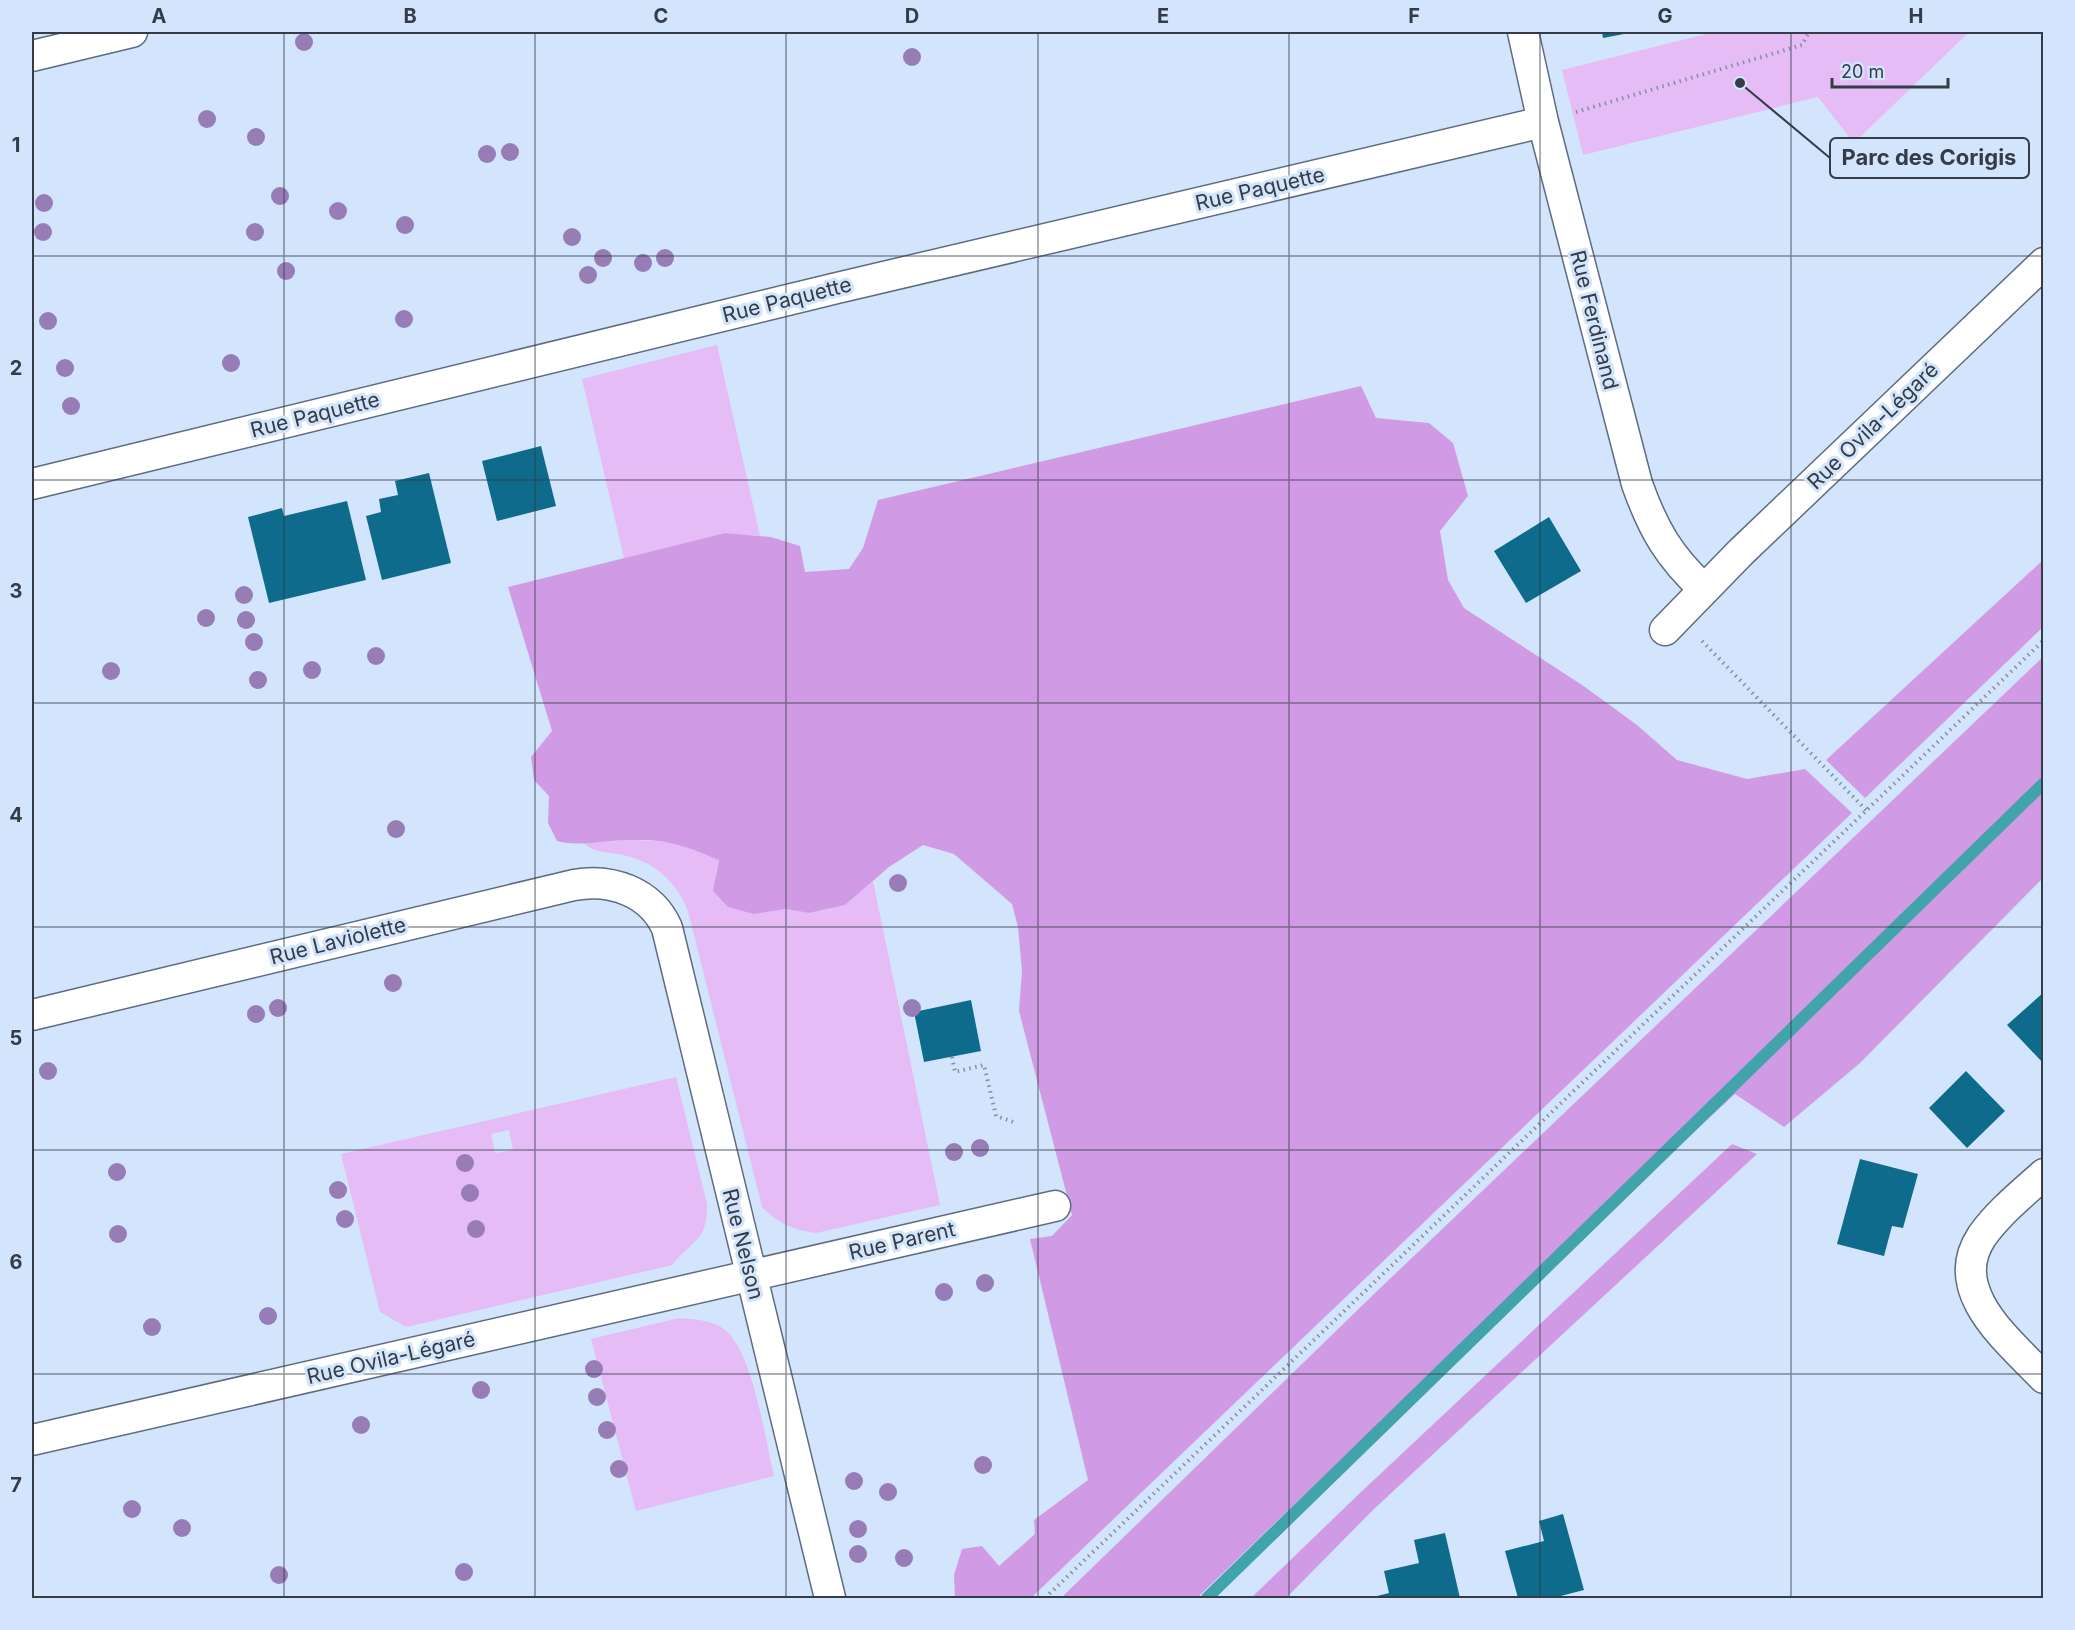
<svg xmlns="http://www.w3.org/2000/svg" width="2075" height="1630" font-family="Inter,sans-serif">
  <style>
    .green { fill: #e5bcf6; fill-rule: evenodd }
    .forest { fill: #d09be4 }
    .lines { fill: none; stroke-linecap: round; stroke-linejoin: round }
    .stream { stroke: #41a4aa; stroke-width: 12 }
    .building { fill: #0e6b8b }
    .street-casing { stroke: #5e6c82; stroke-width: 33 }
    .path { stroke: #8491a2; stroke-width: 4; stroke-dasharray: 1.5 4.5; stroke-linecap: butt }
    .street { stroke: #fff; stroke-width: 30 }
    .tree { fill: #987cb6 }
    .grid { fill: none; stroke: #353c45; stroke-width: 1.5; stroke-opacity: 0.55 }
    .labels { text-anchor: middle; stroke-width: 6; stroke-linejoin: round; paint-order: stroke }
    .street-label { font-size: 21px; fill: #353c45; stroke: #d3e4fd }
    .leader { fill: none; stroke: #353c45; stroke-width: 2 }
    .callout-dot { fill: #353c45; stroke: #d3e4fd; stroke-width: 2 }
    .callout { fill: #d3e4fd; stroke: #353c45; stroke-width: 2 }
    .callout-label { font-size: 22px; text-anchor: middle; font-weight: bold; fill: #353c45 }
    .neatline { fill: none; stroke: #353c45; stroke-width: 2 }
    .grid-label { font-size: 20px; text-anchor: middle; font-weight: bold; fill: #353c45 }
  </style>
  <rect width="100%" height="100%" fill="#d3e4fd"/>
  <path class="green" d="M 1714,32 L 1969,32 L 1854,143 L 1818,97 L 1583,155 L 1562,70 Z
    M 717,345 L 760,536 L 725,533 L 624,558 L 582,379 Z
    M 633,840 L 674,842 L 719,860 L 716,873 L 754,914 L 786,909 L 809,913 L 845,905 L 873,881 L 940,1205 L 816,1233 C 793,1230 778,1223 762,1207 L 688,911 C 676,881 655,862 623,855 C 604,851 600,855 583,843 Z
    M 676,1077 L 707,1204 C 708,1241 692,1240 672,1265 L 406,1327 L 380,1312 L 341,1154 ZM 509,1130 L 513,1150 L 495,1153 L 491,1134 Z
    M 679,1318 C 693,1319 712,1320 724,1329 C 753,1351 765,1439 774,1476 L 636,1511 L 591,1339 Z"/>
  <path class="forest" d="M 1361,386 L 1376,418 L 1429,423 L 1453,443 L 1468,496 L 1440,531 L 1448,580 L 1464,608 L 1585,687 L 1637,725 L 1677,760 L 1747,779 L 1805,769 L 1852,813 L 1031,1598 L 955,1598 L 954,1575 L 962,1549 L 982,1546 L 999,1566 L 1035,1534 L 1034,1520 L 1088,1480 L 1030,1239 L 1052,1236 L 1072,1215 L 1019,1011 L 1022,971 L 1018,927 L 1012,904 L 954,854 L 923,845 L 889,867 L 845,905 L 809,913 L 786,909 L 754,914 L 728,907 L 713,891 L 719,860 C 685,846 669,839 632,840 C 606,840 581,847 557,841 L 548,823 L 549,796 L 534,780 L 531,757 L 552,731 L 508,587 L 725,533 L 771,537 L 800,546 L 805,572 L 849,569 L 863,548 L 878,500 Z
    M 2043,560 L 2043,627 L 1865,798 L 1826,760 Z
    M 2043,657 L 2043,878 L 1860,1063 L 1784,1127 L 1735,1094 L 1356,1445 L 1197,1598 L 1061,1598 L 1374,1294 Z
    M 1732,1144 L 1757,1154 L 1374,1509 L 1286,1598 L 1251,1598 L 1361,1492 Z"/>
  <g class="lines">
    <path class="stream" d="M 1207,1598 L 2044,783"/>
  </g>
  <path class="building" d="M 1602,32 L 1629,32 L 1629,33 L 1603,38 Z
    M 541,446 L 556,506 L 497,521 L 482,461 Z
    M 429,473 L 451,563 L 382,580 L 366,516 L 381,512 L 379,499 L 398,495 L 395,481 Z
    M 347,501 L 366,580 L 269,603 L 248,517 L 282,508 L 284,516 Z
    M 1549,517 L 1581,571 L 1526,603 L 1494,551 Z
    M 2044,992 L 2044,1064 L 2007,1025 Z
    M 971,1000 L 981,1051 L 924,1062 L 914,1012 Z
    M 1966,1071 L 2005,1111 L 1967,1148 L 1929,1108 Z
    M 1860,1159 L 1918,1174 L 1903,1228 L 1892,1226 L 1884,1256 L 1837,1244 Z
    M 1563,1514 L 1584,1590 L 1553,1598 L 1518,1598 L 1505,1551 L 1544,1541 L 1539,1521 Z
    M 1445,1533 L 1460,1598 L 1369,1598 L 1389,1593 L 1384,1571 L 1419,1563 L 1414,1540 Z"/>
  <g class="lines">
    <g class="street-casing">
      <path id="street" d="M 1523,32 L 1543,122 L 1637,484 C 1653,529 1669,557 1704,589
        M 32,56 L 132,32
        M 32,484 L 837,288 L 1543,122
        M 1665,630 L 1741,552 L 2044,263
        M 32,1015 L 574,885 C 611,878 651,892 667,928 L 830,1598
        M 2044,1174 C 2023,1193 1999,1212 1982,1236 C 1945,1291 2009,1341 2044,1378
        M 32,1440 L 1055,1206"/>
    </g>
    <path class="path" d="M 1576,112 L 1802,45 L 1809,32
      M 1702,641 L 1866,810
      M 952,1057 L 955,1072 L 984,1065 L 996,1116 L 1016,1123
      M 1045,1598 L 2044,640"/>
    <use href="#street" class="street"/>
  </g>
  <g class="tree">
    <circle cx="304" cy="42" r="9"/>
    <circle cx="912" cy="57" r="9"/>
    <circle cx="207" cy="119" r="9"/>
    <circle cx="256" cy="137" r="9"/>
    <circle cx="510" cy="152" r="9"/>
    <circle cx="487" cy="154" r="9"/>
    <circle cx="280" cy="196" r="9"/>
    <circle cx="44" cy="203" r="9"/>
    <circle cx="338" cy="211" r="9"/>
    <circle cx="405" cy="225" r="9"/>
    <circle cx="43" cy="232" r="9"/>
    <circle cx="255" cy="232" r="9"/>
    <circle cx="572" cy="237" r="9"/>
    <circle cx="603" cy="258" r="9"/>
    <circle cx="665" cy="258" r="9"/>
    <circle cx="643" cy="263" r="9"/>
    <circle cx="286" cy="271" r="9"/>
    <circle cx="588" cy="275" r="9"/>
    <circle cx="404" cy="319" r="9"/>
    <circle cx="48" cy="321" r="9"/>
    <circle cx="231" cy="363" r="9"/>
    <circle cx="65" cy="368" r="9"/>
    <circle cx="71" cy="406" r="9"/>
    <circle cx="244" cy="595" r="9"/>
    <circle cx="206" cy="618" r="9"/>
    <circle cx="246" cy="620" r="9"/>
    <circle cx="254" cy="642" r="9"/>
    <circle cx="376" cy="656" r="9"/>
    <circle cx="312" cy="670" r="9"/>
    <circle cx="111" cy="671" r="9"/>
    <circle cx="258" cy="680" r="9"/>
    <circle cx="396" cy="829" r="9"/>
    <circle cx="898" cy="883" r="9"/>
    <circle cx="393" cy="983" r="9"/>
    <circle cx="278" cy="1008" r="9"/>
    <circle cx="912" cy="1008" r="9"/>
    <circle cx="256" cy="1014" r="9"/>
    <circle cx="48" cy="1071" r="9"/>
    <circle cx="980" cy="1148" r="9"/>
    <circle cx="954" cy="1152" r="9"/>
    <circle cx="465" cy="1163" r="9"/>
    <circle cx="117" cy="1172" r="9"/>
    <circle cx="338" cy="1190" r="9"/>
    <circle cx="470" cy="1193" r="9"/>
    <circle cx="345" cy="1219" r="9"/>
    <circle cx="476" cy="1229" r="9"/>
    <circle cx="118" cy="1234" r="9"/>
    <circle cx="985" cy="1283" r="9"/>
    <circle cx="944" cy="1292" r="9"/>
    <circle cx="268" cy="1316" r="9"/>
    <circle cx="152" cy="1327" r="9"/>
    <circle cx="594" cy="1369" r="9"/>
    <circle cx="481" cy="1390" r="9"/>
    <circle cx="597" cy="1397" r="9"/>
    <circle cx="361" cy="1425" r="9"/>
    <circle cx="607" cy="1430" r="9"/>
    <circle cx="983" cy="1465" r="9"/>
    <circle cx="619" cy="1469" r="9"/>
    <circle cx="854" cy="1481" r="9"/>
    <circle cx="888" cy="1492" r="9"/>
    <circle cx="132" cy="1509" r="9"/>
    <circle cx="182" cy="1528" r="9"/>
    <circle cx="858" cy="1529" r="9"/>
    <circle cx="858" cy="1554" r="9"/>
    <circle cx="904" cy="1558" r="9"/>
    <circle cx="464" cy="1572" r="9"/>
    <circle cx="279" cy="1575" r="9"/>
  </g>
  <path class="grid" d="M 284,32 L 284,1598M 535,32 L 535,1598M 786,32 L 786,1598M 1038,32 L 1038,1598M 1289,32 L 1289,1598M 1540,32 L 1540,1598M 1791,32 L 1791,1598M 32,256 L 2044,256M 32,480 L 2044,480M 32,703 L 2044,703M 32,927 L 2044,927M 32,1150 L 2044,1150M 32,1374 L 2044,1374"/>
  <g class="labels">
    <g class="street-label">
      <text transform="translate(1260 189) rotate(-13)" y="7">Rue Paquette</text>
      <text transform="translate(787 300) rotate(-14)" y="7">Rue Paquette</text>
      <text transform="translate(1594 320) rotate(76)" y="7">Rue Ferdinand</text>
      <text transform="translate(315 415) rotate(-14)" y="7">Rue Paquette</text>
      <text transform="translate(1873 426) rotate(-44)" y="7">Rue Ovila-Légaré</text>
      <text transform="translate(338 941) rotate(-14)" y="7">Rue Laviolette</text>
      <text transform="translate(902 1241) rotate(-13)" y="7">Rue Parent</text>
      <text transform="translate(743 1244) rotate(76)" y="7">Rue Nelson</text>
      <text transform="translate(391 1358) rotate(-13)" y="7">Rue Ovila-Légaré</text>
    </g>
  </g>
  <path class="leader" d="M1740 83L1830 158"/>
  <circle class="callout-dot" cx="1740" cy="83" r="6"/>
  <rect class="callout" x="1830" y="138" width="199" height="40" rx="6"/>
  <g class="callout-label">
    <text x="1929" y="165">Parc des Corigis</text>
  </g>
  <rect width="2075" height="1630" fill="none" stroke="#d3e4fd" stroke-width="66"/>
  <path d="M1832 78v9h116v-9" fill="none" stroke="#353c45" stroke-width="3"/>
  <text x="1841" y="78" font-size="18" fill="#353c45" stroke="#d3e4fd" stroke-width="4.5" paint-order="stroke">20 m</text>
  <rect x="33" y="33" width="2009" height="1564" class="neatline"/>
  <g class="grid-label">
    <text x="159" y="23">A</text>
    <text x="410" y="23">B</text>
    <text x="661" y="23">C</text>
    <text x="912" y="23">D</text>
    <text x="1163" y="23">E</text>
    <text x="1414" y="23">F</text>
    <text x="1665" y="23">G</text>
    <text x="1916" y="23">H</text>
    <text x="16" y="152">1</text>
    <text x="16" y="375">2</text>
    <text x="16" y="598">3</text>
    <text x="16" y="822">4</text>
    <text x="16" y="1045">5</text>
    <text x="16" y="1269">6</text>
    <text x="16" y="1492">7</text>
  </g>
</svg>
